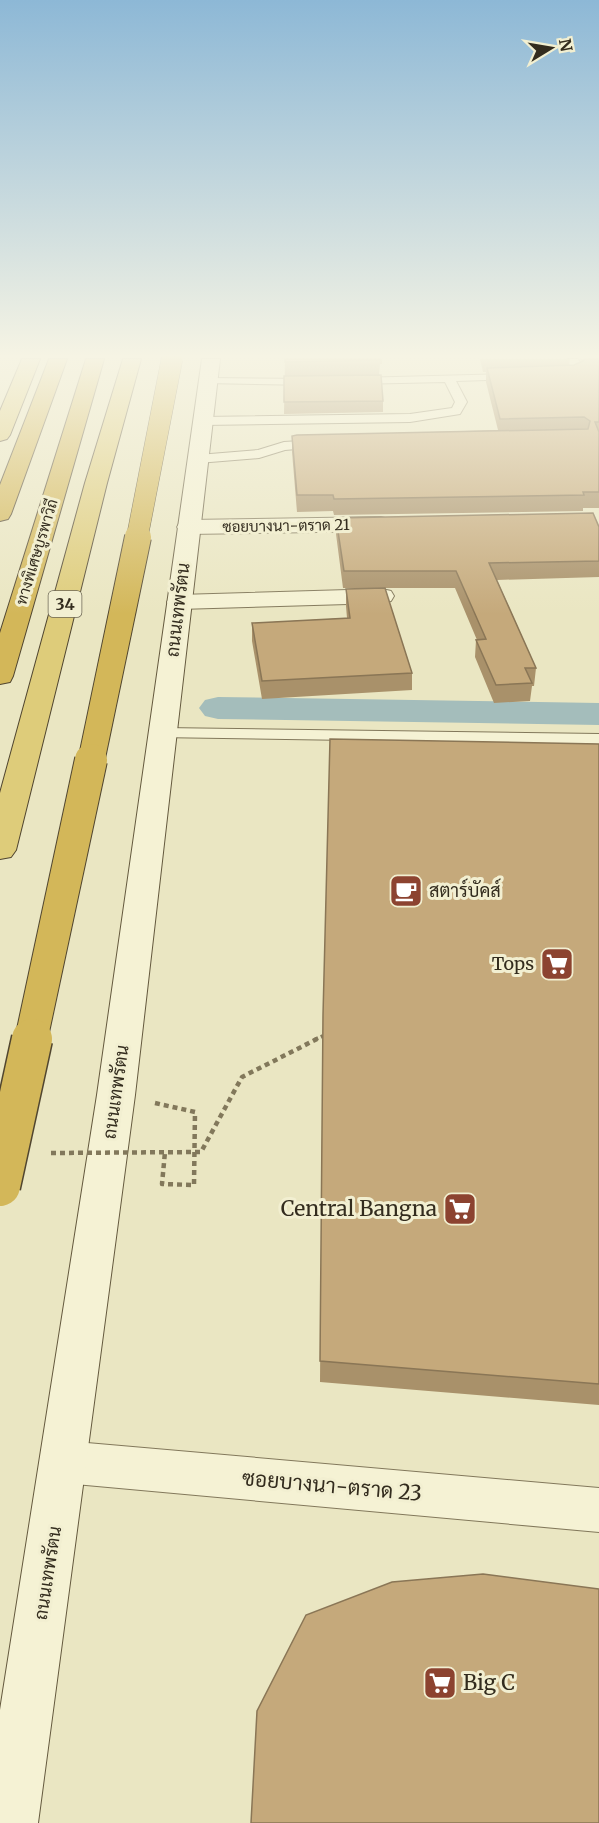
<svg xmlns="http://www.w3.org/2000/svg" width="599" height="1823" font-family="Merriweather,Sarabun,serif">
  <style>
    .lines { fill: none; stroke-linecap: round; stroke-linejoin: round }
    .canal { fill: #a4bdbb; fill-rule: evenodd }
    .service-casing { stroke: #82785b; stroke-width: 2 }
    .minor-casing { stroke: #82785b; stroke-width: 2 }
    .tertiary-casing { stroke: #82785b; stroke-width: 2 }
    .secondary-casing { stroke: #64593e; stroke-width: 2 }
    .trunk-casing { stroke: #50452f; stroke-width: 2 }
    .motorway-casing { stroke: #50452f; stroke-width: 2 }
    .path { stroke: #82785b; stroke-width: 4.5; stroke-dasharray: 5 4; stroke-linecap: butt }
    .service { fill: #f5f2d4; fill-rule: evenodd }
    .minor { fill: #f5f2d4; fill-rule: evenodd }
    .tertiary { fill: #f5f2d4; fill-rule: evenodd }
    .secondary { fill: #f5f2d4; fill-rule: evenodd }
    .trunk { fill: #decc7a; fill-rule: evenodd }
    .motorway { fill: #d3b759; fill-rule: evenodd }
    .motorway-bridge-far3-casing { stroke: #50452f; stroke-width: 22; stroke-linecap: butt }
    .motorway-bridge-far2-casing { stroke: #50452f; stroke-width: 28; stroke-linecap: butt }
    .motorway-bridge-far1-casing { stroke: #50452f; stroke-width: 34; stroke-linecap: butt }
    .motorway-bridge-casing { stroke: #50452f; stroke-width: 43; stroke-linecap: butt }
    .path-bridge-far1 { stroke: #82785b; stroke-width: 4; stroke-dasharray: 4.5 3; stroke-linecap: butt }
    .path-bridge { stroke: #82785b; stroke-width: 4.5; stroke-dasharray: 5 4; stroke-linecap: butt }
    .motorway-bridge-far3 { stroke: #d3b759; stroke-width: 21 }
    .motorway-bridge-far2 { stroke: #d3b759; stroke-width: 26 }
    .motorway-bridge-far1 { stroke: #d3b759; stroke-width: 32 }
    .motorway-bridge { stroke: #d3b759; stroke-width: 40 }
    .wall { fill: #a9916a }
    .building { fill: #c5a97b; stroke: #8a7656; stroke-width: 1.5 }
    .labels { text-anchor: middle; stroke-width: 6; stroke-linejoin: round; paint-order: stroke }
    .far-street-label { font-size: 15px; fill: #332c1e; stroke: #f2efd1 }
    .shield { fill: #f2efd1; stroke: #6c6654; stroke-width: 1.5 }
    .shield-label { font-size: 16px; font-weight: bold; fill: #332c1e }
    .street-label { font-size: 18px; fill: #332c1e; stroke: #f2efd1 }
    .poi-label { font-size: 18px; fill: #332c1e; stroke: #f2efd1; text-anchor: start }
    .near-poi-label { font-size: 21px; fill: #332c1e; stroke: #f2efd1; text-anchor: end }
    .near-street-label { font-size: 21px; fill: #332c1e; stroke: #f2efd1 }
  </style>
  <rect width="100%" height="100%" fill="#eae6c2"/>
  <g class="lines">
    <path class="canal" d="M 218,697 L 599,703 L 599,725 L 218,719 L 205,716 L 199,708 L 205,700 Z"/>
    <g class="service-casing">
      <path id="service" d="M 567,359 L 578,359 L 584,368 L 583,372 L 577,375 L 556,378 L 556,374 L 572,370 Z
        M 513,374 L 519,377 L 517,379 L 456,381 L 467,402 L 460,414 L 410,422 L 203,425 L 197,421 L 203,417 L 410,414 L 452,408 L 455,402 L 445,382 L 356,384 L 350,381 L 356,378 Z
        M 209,378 L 311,379 L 317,382 L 311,385 L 205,383 L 203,381 Z
        M 316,440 L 320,441 L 322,444 L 320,447 L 285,450 L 259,458 L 198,463 L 192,459 L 198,455 L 258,450 L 284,442 Z
        M 163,728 L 599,734 L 599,744 L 157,737 L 155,733 L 157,729 Z"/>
    </g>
    <g class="minor-casing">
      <path id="minor" d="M 381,517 L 389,519 L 392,524 L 389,529 L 381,531 L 188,534 L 180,532 L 177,527 L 180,522 L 188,520 Z
        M 382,589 L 391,591 L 394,596 L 391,601 L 382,603 L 179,609 L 170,607 L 167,602 L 170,597 L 179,595 Z"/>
    </g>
    <g class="tertiary-casing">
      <path id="tertiary" d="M 64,1441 L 599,1488 L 599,1532 L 64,1483 L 47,1477 L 40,1462 L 47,1447 Z"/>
    </g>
    <g class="secondary-casing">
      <path id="secondary" d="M 202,359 L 220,359 L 135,1095 L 38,1823 L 0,1823 L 0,1710 L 97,1095 Z"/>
    </g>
    <g class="trunk-casing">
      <path id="trunk" d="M 22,359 L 40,359 L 10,435 L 7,439 L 0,441 L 0,411 Z
        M 123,359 L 141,359 L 107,483 L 16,850 L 11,857 L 0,859 L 0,793 L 85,483 Z"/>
    </g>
    <g class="motorway-casing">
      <path id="motorway" d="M 49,359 L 67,359 L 11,514 L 8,519 L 0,521 L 0,485 Z
        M 86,359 L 104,359 L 13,676 L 10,682 L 0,684 L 0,633 Z"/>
    </g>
    <path class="path" d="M 155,1103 L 195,1112 L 194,1185 L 162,1184 L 165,1152"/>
    <use href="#service" class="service"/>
    <use href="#minor" class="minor"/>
    <use href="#tertiary" class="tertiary"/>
    <use href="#secondary" class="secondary"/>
    <use href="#trunk" class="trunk"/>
    <use href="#motorway" class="motorway"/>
    <g class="motorway-bridge-far3-casing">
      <path id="motorway-bridge-far3" d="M 137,538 L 172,359"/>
    </g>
    <g class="motorway-bridge-far2-casing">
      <path id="motorway-bridge-far2" d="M 91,762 L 138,537"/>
    </g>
    <g class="motorway-bridge-far1-casing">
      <path id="motorway-bridge-far1" d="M 31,1040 L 91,760"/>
    </g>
    <g class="motorway-bridge-casing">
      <path id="motorway-bridge" d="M 0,1186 L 32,1039"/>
    </g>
    <path class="path-bridge-far1" d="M 314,1040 L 323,1036"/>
    <path class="path-bridge" d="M 51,1153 L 201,1152 L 242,1077 L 317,1039"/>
    <use href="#motorway-bridge-far3" class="motorway-bridge-far3"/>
    <use href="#motorway-bridge-far2" class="motorway-bridge-far2"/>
    <use href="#motorway-bridge-far1" class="motorway-bridge-far1"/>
    <use href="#motorway-bridge" class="motorway-bridge"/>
  </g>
  <path class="wall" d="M 285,359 L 382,359 L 382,364 L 380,364 L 379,375 L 383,401 L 383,412 L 284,414 Z
    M 480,359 L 570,359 L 569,366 L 574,365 L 582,362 L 580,359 L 599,359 L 599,508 L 583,508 L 583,511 L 334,515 L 333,511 L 297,512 L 292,452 L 292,436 L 498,430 L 486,382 L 486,372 L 483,372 Z
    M 336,518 L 599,527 L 599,577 L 497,580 L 536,668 L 534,686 L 532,686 L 530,701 L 494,703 L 475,657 L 476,640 L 477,640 L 455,588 L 385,588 L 412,673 L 412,690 L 262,699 L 252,641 L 252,623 L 347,618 L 346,606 L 346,589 L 384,588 L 343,588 L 336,534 Z
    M 599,744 L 599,1405 L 320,1382 L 323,1015 Z"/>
  <path class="building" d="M 285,359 L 380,359 L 380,360 L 285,362 Z
    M 585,359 L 599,359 L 599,422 L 595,422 L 599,432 L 599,492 L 583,492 L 584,495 L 334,499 L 333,495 L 297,495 L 292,436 L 297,435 L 588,429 L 590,421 L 584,417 L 500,419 L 487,368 L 574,365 L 583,361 Z
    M 381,375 L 383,401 L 284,402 L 284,376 Z
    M 593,513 L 599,527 L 599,561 L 489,563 L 536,668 L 525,668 L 532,683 L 496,685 L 476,640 L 486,639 L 456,571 L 344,571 L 336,518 Z
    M 385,588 L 412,673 L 262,681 L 252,623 L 350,618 L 346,589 Z
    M 330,739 L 599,744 L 599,1384 L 320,1361 L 323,1015 Z
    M 483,1574 L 599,1589 L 599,1823 L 251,1823 L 257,1711 L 306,1615 L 392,1582 Z"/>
  <linearGradient id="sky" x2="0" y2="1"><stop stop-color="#8db8d6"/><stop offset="0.58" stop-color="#f6f4e4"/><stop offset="1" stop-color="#f6f4e4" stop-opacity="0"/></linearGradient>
  <rect width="599" height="614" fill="url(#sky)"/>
  <defs>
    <g id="cafe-square" transform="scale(1.725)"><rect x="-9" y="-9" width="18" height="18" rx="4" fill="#8c4330" stroke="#f2efd1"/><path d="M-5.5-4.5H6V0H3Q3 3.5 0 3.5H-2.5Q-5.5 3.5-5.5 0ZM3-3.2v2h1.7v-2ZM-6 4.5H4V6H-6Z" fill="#fff"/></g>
    <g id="supermarket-square" transform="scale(1.725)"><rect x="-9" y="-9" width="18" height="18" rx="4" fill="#8c4330" stroke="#f2efd1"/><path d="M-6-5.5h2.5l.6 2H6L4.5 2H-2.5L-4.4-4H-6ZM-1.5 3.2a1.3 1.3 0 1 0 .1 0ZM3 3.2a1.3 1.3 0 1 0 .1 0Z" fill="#fff"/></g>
  </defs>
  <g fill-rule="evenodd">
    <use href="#cafe-square" x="406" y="891"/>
    <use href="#supermarket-square" x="557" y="964"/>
    <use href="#supermarket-square" x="460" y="1209"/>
    <use href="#supermarket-square" x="440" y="1683"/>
  </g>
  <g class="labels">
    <g class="far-street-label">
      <text transform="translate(286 526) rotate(-1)" y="5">ซอยบางนา-ตราด 21</text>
      <text transform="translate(37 552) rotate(-73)" y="5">ทางพิเศษบูรพาวิถี</text>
    </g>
    <rect class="shield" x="48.5" y="591" width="33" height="26" rx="4.5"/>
    <g class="shield-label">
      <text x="65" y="610">34</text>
    </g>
    <g class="street-label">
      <text transform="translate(178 610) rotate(-83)" y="6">ถนนเทพรัตน</text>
      <text transform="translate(116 1092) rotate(-82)" y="6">ถนนเทพรัตน</text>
      <text transform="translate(48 1573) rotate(-81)" y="6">ถนนเทพรัตน</text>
    </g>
    <g class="poi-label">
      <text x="429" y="897">สตาร์บัคส์</text>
      <text x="534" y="970" text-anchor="end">Tops</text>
    </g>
    <g class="near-poi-label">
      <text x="437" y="1216">Central Bangna</text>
      <text x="463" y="1690" text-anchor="start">Big C</text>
    </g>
    <g class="near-street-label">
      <text transform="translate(332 1486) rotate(5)" y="7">ซอยบางนา-ตราด 23</text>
    </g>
  </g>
  <g transform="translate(551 48) rotate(79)" stroke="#f2efd1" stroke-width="4.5" paint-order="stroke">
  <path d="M0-4.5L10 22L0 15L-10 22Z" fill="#332c1e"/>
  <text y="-9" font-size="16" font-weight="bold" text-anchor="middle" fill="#332c1e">N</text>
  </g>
</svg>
